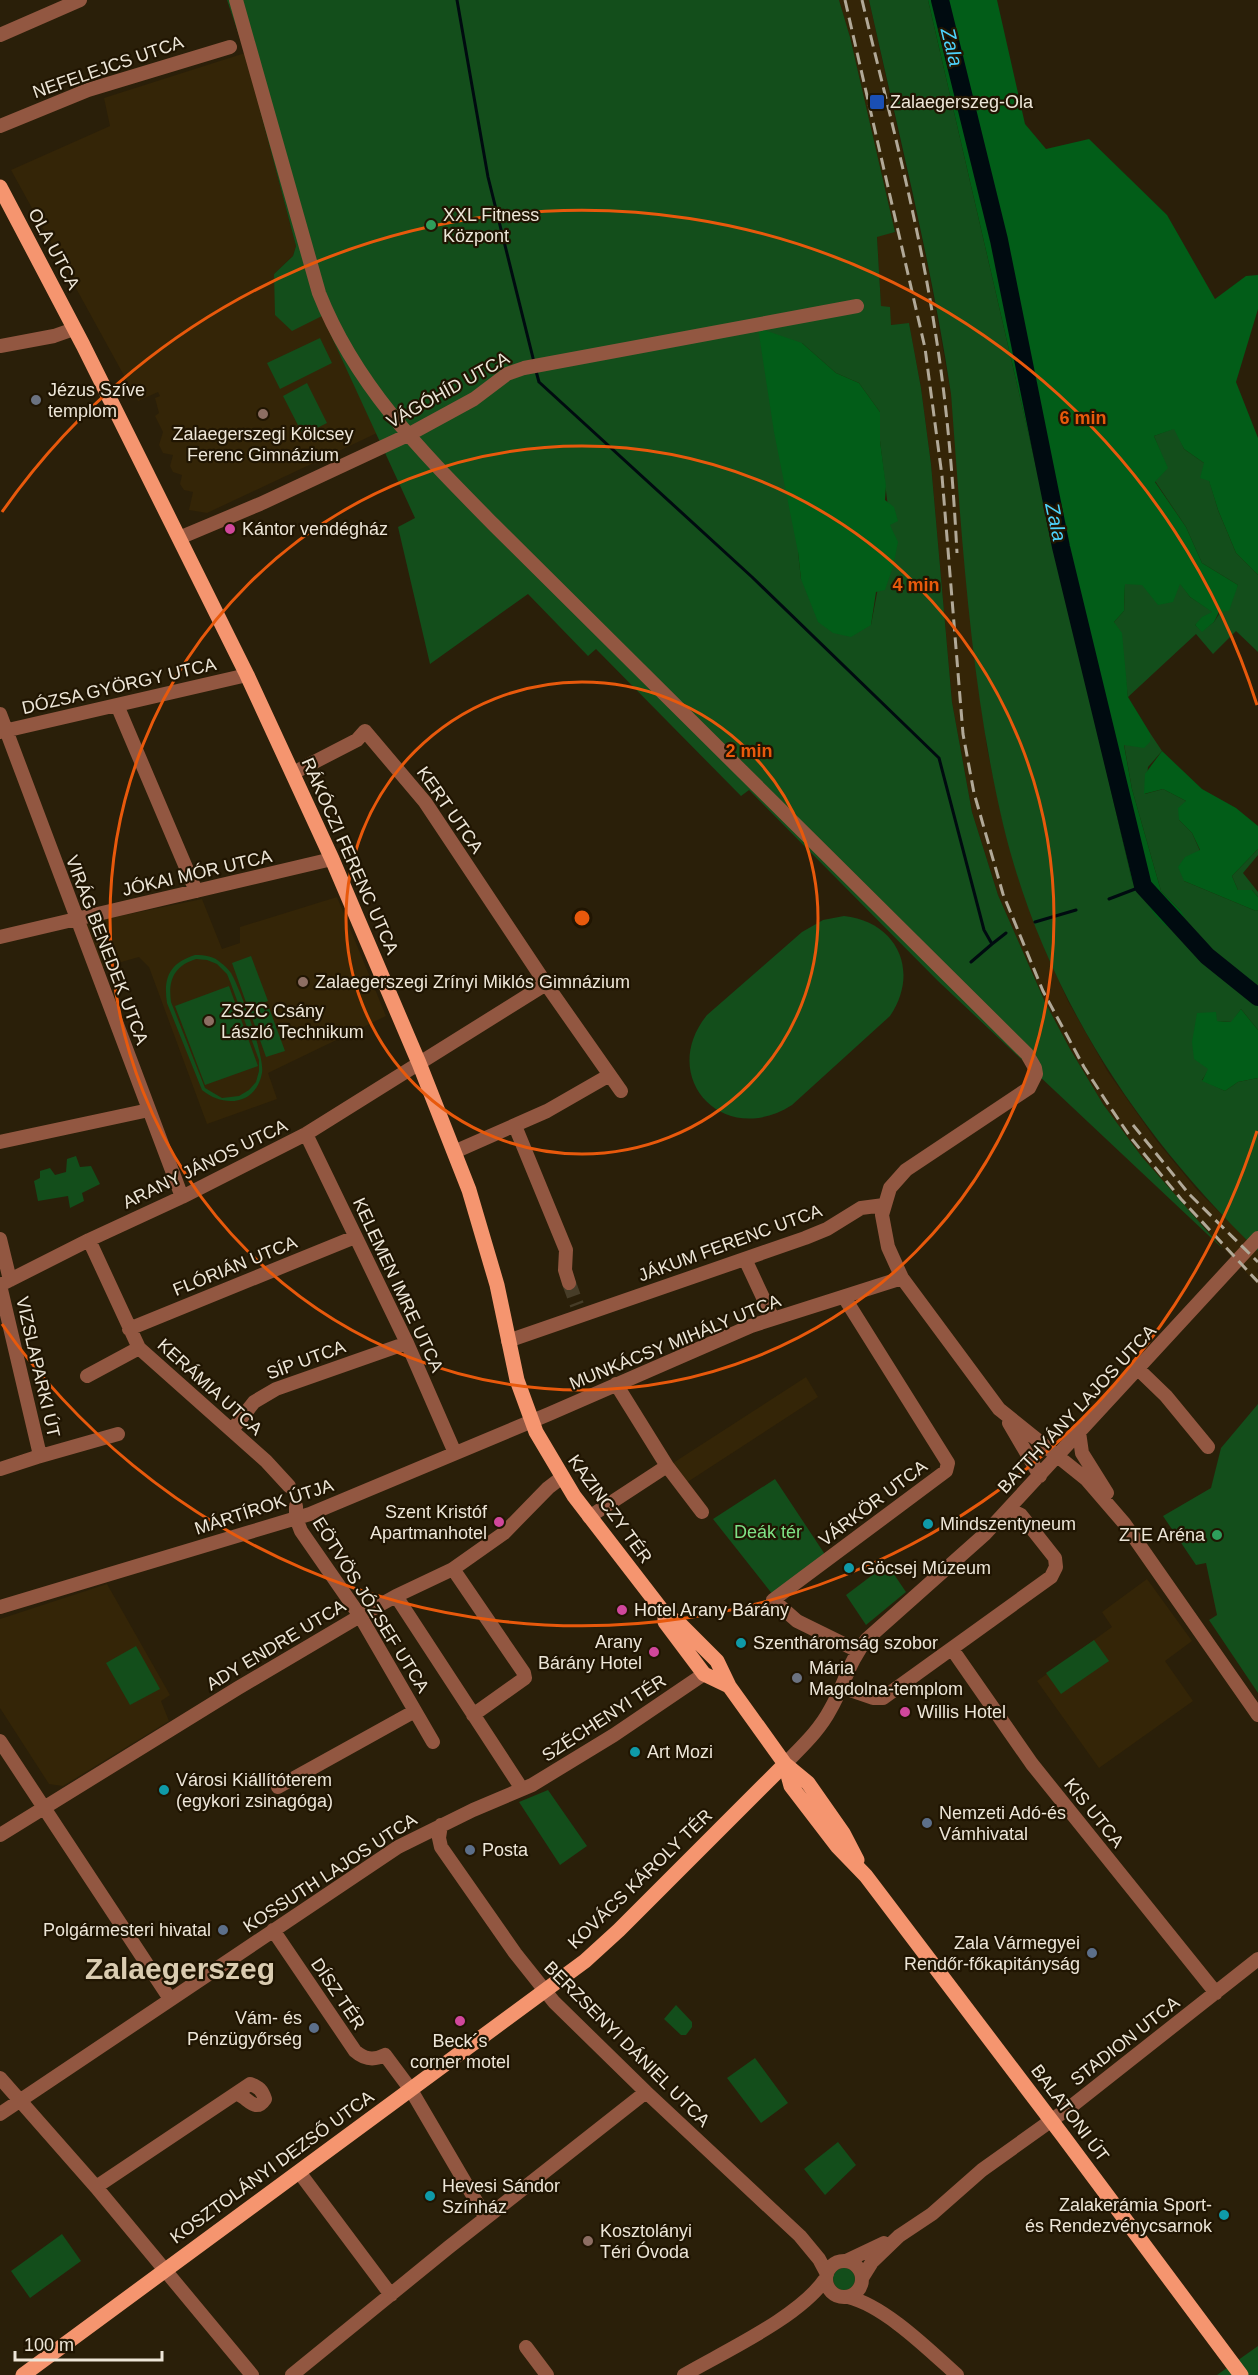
<svg xmlns="http://www.w3.org/2000/svg" width="1258" height="2375" font-family="Arial,sans-serif">
  <style>
    .built { fill: #342507 }
    .green { fill: #134e1b; fill-rule: evenodd }
    .forest { fill: #025d18 }
    .lines { fill: none; stroke-linecap: round; stroke-linejoin: round }
    .stream { stroke: #000b10; stroke-width: 3 }
    .river { stroke: #000b10; stroke-width: 18 }
    .minor-tunnel { stroke: #473d28; stroke-width: 14; stroke-dasharray: 14 7; stroke-linecap: butt }
    .minor { stroke: #925741; stroke-width: 14 }
    .major { stroke: #f5956f; stroke-width: 15 }
    .rail { stroke: #b1a998; stroke-width: 3; stroke-dasharray: 12 6; stroke-linecap: butt }
    .ring { fill: none; stroke: #e8590c; stroke-width: 3 }
    .transit-dot { fill: #1a4fb4; stroke: #201502; stroke-width: 2 }
    .leisure-dot { fill: #2e9e5b; stroke: #201502; stroke-width: 2 }
    .worship-dot { fill: #6b7280; stroke: #201502; stroke-width: 2 }
    .education-dot { fill: #8d6e63; stroke: #201502; stroke-width: 2 }
    .hotel-dot { fill: #d1479c; stroke: #201502; stroke-width: 2 }
    .culture-dot { fill: #0f9aa8; stroke: #201502; stroke-width: 2 }
    .service-dot { fill: #5c6f8a; stroke: #201502; stroke-width: 2 }
    .labels { text-anchor: middle; stroke-width: 4.5; stroke-linejoin: round; paint-order: stroke }
    .street-label { font-size: 18px; fill: #ede6d8; stroke: #201502 }
    .poi-label { font-size: 18px; fill: #ede6d8; stroke: #201502; text-anchor: start }
    .park-label { font-size: 18px; fill: #7fe286; stroke: #201502 }
    .water-label { font-size: 20px; font-style: italic; fill: #4dd2fb; stroke: #201502 }
    .town-label { font-size: 30px; font-weight: bold; fill: #daccb1; stroke: #201502 }
    .centre { fill: #e8590c; stroke: #201502; stroke-width: 3 }
    .ring-label { font-size: 18px; text-anchor: middle; font-weight: bold; fill: #e8590c; stroke: #201502; stroke-width: 4.5; stroke-linejoin: round; paint-order: stroke }
  </style>
  <rect width="100%" height="100%" fill="#2a1f09"/>
  <path class="built" d="M 839,0 L 869,0 L 928,267 L 951,394 L 981,701 L 987,748 L 1004,826 L 1015,867 L 1046,952 L 1068,1001 L 1108,1072 L 1156,1140 L 1198,1191 L 1258,1251 L 1258,1269 L 1256,1271 L 1258,1274 L 1258,1285 L 1176,1198 L 1142,1157 L 1103,1104 L 1070,1049 L 1045,1002 L 998,895 L 972,812 L 952,702 L 931,464 L 921,388 L 909,324 L 891,325 L 881,307 L 877,236 L 895,232 L 850,37 Z
    M 245,53 L 296,246 L 293,256 L 274,274 L 322,315 L 377,433 L 207,513 L 189,510 L 193,492 L 184,490 L 180,484 L 182,475 L 173,472 L 170,466 L 173,455 L 163,453 L 159,445 L 163,432 L 155,416 L 159,413 L 155,398 L 160,396 L 158,392 L 138,401 L 11,170 L 110,126 L 104,98 Z
    M 337,897 L 386,1016 L 268,1073 L 277,1099 L 207,1124 L 149,967 L 139,957 L 100,968 L 86,923 L 202,899 L 222,949 L 240,943 L 240,927 Z
    M 806,1377 L 818,1397 L 686,1483 L 673,1463 Z
    M 1147,1579 L 1192,1641 L 1165,1661 L 1193,1701 L 1099,1768 L 1037,1681 L 1112,1627 L 1102,1612 Z
    M 107,1584 L 170,1695 L 161,1701 L 169,1721 L 63,1786 L 49,1784 L 0,1708 L 0,1619 Z"/>
  <path class="green" d="M 227,0 L 839,0 L 850,37 L 895,232 L 877,237 L 881,306 L 890,307 L 891,325 L 909,323 L 921,388 L 931,464 L 952,702 L 972,812 L 998,895 L 1045,1002 L 1070,1049 L 1103,1104 L 1142,1157 L 1223,1249 L 938,981 L 749,790 L 741,796 L 596,649 L 588,656 L 528,594 L 430,664 L 398,527 L 415,518 L 322,316 L 292,331 L 275,315 L 274,274 L 293,256 L 296,246 L 245,53 ZM 802,343 L 836,373 L 859,383 L 880,412 L 880,441 L 890,524 L 871,625 L 801,579 L 798,552 Z
    M 869,0 L 928,0 L 1132,881 L 1181,911 L 1161,891 L 1132,789 L 1124,744 L 1150,742 L 1150,733 L 1162,751 L 1148,767 L 1145,794 L 1163,789 L 1186,801 L 1179,820 L 1192,833 L 1200,851 L 1184,881 L 1256,911 L 1258,910 L 1258,1030 L 1241,1009 L 1232,1022 L 1217,1021 L 1209,1069 L 1202,1080 L 1225,1091 L 1238,1082 L 1258,1078 L 1258,1251 C 1136,1133 1043,991 1003,824 C 970,684 962,537 951,394 C 931,261 898,131 869,0 Z
    M 320,338 L 332,363 L 280,389 L 267,363 Z
    M 307,383 L 327,423 L 303,435 L 283,396 Z
    M 1175,428 L 1184,449 L 1204,463 L 1218,510 L 1236,553 L 1258,575 L 1258,652 L 1236,631 L 1213,654 L 1196,634 L 1128,697 L 1124,667 L 1114,622 L 1124,611 L 1125,584 L 1180,583 L 1190,597 L 1213,612 L 1195,625 L 1202,631 L 1214,622 L 1238,585 L 1202,563 L 1186,527 L 1155,481 L 1167,468 L 1154,436 Z
    M 1258,849 L 1258,855 L 1243,873 L 1258,892 L 1258,897 L 1252,890 L 1238,890 L 1232,876 Z
    M 844,916 C 898,922 920,972 890,1016 L 792,1105 C 723,1149 657,1077 707,1015 L 802,932 L 823,920 Z
    M 195,955 C 205,955 214,956 221,963 C 224,965 228,969 231,973 C 240,988 265,1057 262,1073 C 256,1105 224,1108 202,1090 L 167,1003 C 163,977 170,963 195,955 ZM 196,959 L 207,960 L 217,964 L 227,974 L 231,984 L 259,1060 L 259,1071 L 256,1082 L 249,1090 L 239,1096 L 222,1098 L 205,1088 L 171,1002 C 168,980 174,966 196,959 Z
    M 251,956 L 268,1001 L 248,1008 L 232,963 Z
    M 229,986 L 258,1066 L 205,1085 L 175,1006 Z
    M 268,1005 L 285,1051 L 266,1057 L 250,1012 Z
    M 76,1156 L 80,1167 L 91,1166 L 100,1184 L 82,1193 L 84,1201 L 70,1208 L 68,1196 L 38,1201 L 34,1181 L 40,1178 L 40,1171 L 50,1168 L 55,1175 L 66,1172 L 67,1159 Z
    M 1258,1404 L 1258,1693 L 1209,1620 L 1217,1615 L 1206,1563 L 1196,1565 L 1163,1516 L 1211,1488 L 1221,1448 Z
    M 775,1479 L 826,1556 L 773,1595 L 713,1519 Z
    M 887,1564 L 906,1592 L 866,1625 L 846,1595 Z
    M 1094,1640 L 1109,1661 L 1061,1694 L 1046,1673 Z
    M 136,1646 L 160,1689 L 130,1705 L 106,1663 Z
    M 548,1790 L 587,1846 L 560,1865 L 519,1802 Z
    M 676,2005 L 692,2022 L 692,2027 L 686,2035 L 681,2035 L 664,2019 Z
    M 755,2058 L 788,2103 L 761,2123 L 727,2078 Z
    M 838,2142 L 856,2165 L 825,2195 L 804,2169 Z
    M 62,2234 L 81,2261 L 30,2298 L 11,2271 Z
    M833 2279a11 11 0 1 1 22 0a11 11 0 1 1-22 0Z
    M 1258,2346 L 1258,2375 L 1217,2375 Z"/>
  <path class="forest" d="M 928,0 L 997,0 L 1025,124 L 1046,149 L 1089,139 L 1167,215 L 1215,299 L 1246,276 L 1258,275 L 1258,309 L 1236,382 L 1258,438 L 1258,575 L 1236,553 L 1218,510 L 1209,481 L 1200,478 L 1204,463 L 1184,449 L 1174,429 L 1154,436 L 1168,468 L 1155,482 L 1186,527 L 1202,563 L 1238,585 L 1229,611 L 1219,612 L 1214,622 L 1202,632 L 1195,625 L 1202,617 L 1212,612 L 1190,597 L 1180,584 L 1173,602 L 1158,605 L 1142,585 L 1125,584 L 1124,611 L 1114,622 L 1122,633 L 1128,697 L 1150,733 L 1150,742 L 1144,748 L 1124,745 L 1132,789 L 1161,891 L 1181,911 L 1188,925 L 1166,926 L 1155,915 L 1132,881 Z
    M 758,328 L 802,343 L 836,373 L 859,383 L 880,412 L 880,441 L 886,486 L 885,500 L 894,507 L 898,521 L 890,525 L 898,542 L 893,567 L 885,590 L 876,592 L 871,625 L 851,637 L 833,633 L 818,622 L 801,579 L 798,552 L 774,432 Z
    M 1162,751 L 1202,789 L 1236,808 L 1258,826 L 1258,849 L 1232,876 L 1238,890 L 1252,890 L 1258,897 L 1258,910 L 1256,911 L 1184,881 L 1178,867 L 1185,857 L 1200,850 L 1192,833 L 1179,820 L 1178,808 L 1186,801 L 1163,789 L 1144,794 L 1145,774 Z
    M 1241,1009 L 1258,1030 L 1258,1078 L 1238,1082 L 1225,1091 L 1202,1081 L 1208,1069 L 1194,1059 L 1192,1042 L 1197,1013 L 1216,1012 L 1217,1021 L 1231,1022 Z"/>
  <g class="lines">
    <path class="stream" d="M 457,0 L 488,177 L 534,362
      M 536,371 L 539,382 L 752,577 L 939,758 L 984,930 L 992,944 L 1006,933
      M 1109,899 L 1143,886
      M 1035,922 L 1076,910
      M 971,962 L 992,944"/>
    <path class="river" d="M 940,0 L 999,240 L 1061,547 L 1143,886 L 1207,956 L 1258,997"/>
    <path class="minor-tunnel" d="M 569,1283 L 577,1305"/>
    <path class="minor" d="M 236,0 L 319,293 C 356,387 424,454 494,525 L 1027,1054 L 1035,1068 L 1036,1074 L 1029,1088 L 906,1170 L 890,1188 L 882,1215 L 888,1247 L 902,1278 L 999,1409 L 1086,1479 L 1124,1523 L 1258,1715
      M 0,35 L 80,0
      M 0,126 L 88,90 L 230,47
      M 0,346 L 54,336 L 74,329
      M 179,538 L 260,504 L 408,435 L 474,399 L 507,374 L 524,368 L 857,306
      M 117,705 L 196,891
      M 0,714 L 182,1197
      M 0,732 L 247,675
      M 293,773 L 357,740 L 365,731 L 425,802 L 546,984 L 621,1091
      M 0,937 L 332,859
      M 515,1126 L 566,1250 L 565,1270 L 569,1283
      M 306,1134 L 407,1343 L 455,1453
      M 0,1142 L 149,1110
      M 454,1152 L 547,1111 L 608,1076
      M 0,1239 L 10,1280
      M 89,1240 L 139,1348 L 266,1461 L 289,1486
      M 745,1259 L 773,1319
      M 0,1285 L 89,1240 L 182,1197 L 306,1134 L 546,984
      M 844,1297 L 948,1463 L 946,1471 L 773,1600 L 797,1621 L 858,1651
      M 129,1329 L 355,1237
      M 508,1341 L 805,1238 L 827,1229 L 861,1208 L 884,1205
      M 1138,1369 L 1166,1396 L 1208,1447
      M 87,1376 L 139,1348
      M 616,1384 L 667,1466 L 702,1512
      M 1009,1423 L 1040,1476
      M 232,1430 L 254,1402 L 276,1389 L 407,1343
      M 1079,1432 L 1082,1453 L 1107,1493
      M 37,1457 L 118,1434
      M 0,1469 L 37,1457 L 39,1451 L 0,1285
      M 296,1506 L 296,1518 L 301,1531 L 360,1616 L 433,1742
      M 589,1517 L 667,1466
      M 453,1569 L 524,1673 L 525,1678 L 473,1715
      M 396,1596 L 522,1789
      M 0,1607 L 310,1514 L 549,1414 L 751,1326 L 902,1278
      M 952,1649 L 1032,1764 L 1216,1993
      M 841,1687 L 873,1698 L 883,1698 L 1051,1577 L 1056,1567 L 1055,1558 L 1021,1515 L 1009,1509
      M 0,1741 L 170,1999
      M 785,1764 C 801,1747 819,1731 830,1710 C 844,1686 849,1661 867,1639 L 985,1534 L 1258,1238
      M 278,1787 L 415,1711
      M 441,1825 L 439,1838 L 441,1847 L 515,1953 L 554,2002 L 646,2092 L 800,2236 L 819,2259 L 827,2274
      M 0,1835 L 238,1688 L 360,1616 L 396,1596 L 453,1569 L 504,1533 L 548,1488 L 561,1478
      M 273,1930 L 355,2051 C 364,2059 373,2061 385,2055 L 411,2090 L 486,2218
      M 0,2078 L 96,2187 L 252,2375
      M 0,2114 L 398,1847 L 473,1810 L 532,1785 L 614,1735 L 704,1674
      M 299,2172 L 391,2295
      M 96,2187 L 250,2084 C 259,2087 262,2090 265,2099 C 255,2114 248,2097 237,2094
      M826 2279a18 18 0 1 1 36 0a18 18 0 1 1-36 0Z
      M 846,2261 L 884,2243
      M 862,2278 L 872,2262 L 899,2236 L 932,2214 L 982,2170 L 1073,2105 L 1258,1959
      M 848,2297 C 885,2306 929,2350 957,2375
      M 526,2347 L 547,2375
      M 292,2375 L 449,2247 L 646,2092
      M 684,2375 C 725,2351 800,2317 826,2278"/>
    <path class="major" d="M 0,187 L 83,345 L 171,522 L 247,675 L 332,859 L 419,1063 L 469,1190 L 497,1285 L 517,1380 L 536,1432 L 574,1496 L 665,1614 L 681,1625 L 717,1661 L 729,1686 L 785,1764 L 791,1786 L 837,1846 L 866,1876 L 1063,2136 L 1241,2375
      M 665,1616 L 665,1622 L 704,1674 L 729,1686
      M 785,1764 L 808,1783 L 843,1833 L 857,1860
      M 23,2375 L 585,1961 L 619,1930 L 785,1764"/>
    <path class="rail" d="M 845,0 L 925,348 L 942,476 L 963,734 L 974,793 L 1003,894 L 1043,991 L 1084,1067 L 1106,1101 L 1131,1138 L 1181,1199 L 1258,1282
      M 862,0 C 888,109 918,219 935,330 C 947,404 953,478 957,553
      M 1133,1125 L 1189,1194 L 1258,1262"/>
  </g>
  <g class="ring">
    <circle cx="582" cy="918" r="236"/>
    <circle cx="582" cy="918" r="472"/>
    <path d="M1257 1131A708 708 0 0 1 2 1324M2 512A708 708 0 0 1 1257 705"/>
  </g>
  <rect class="transit-dot" x="869" y="94" width="16" height="16" rx="3"/>
  <g class="leisure-dot">
    <circle cx="431" cy="225" r="6"/>
    <circle cx="1217" cy="1535" r="6"/>
  </g>
  <g class="worship-dot">
    <circle cx="36" cy="400" r="6"/>
    <circle cx="797" cy="1678" r="6"/>
  </g>
  <g class="education-dot">
    <circle cx="263" cy="414" r="6"/>
    <circle cx="303" cy="982" r="6"/>
    <circle cx="209" cy="1021" r="6"/>
    <circle cx="588" cy="2241" r="6"/>
  </g>
  <g class="hotel-dot">
    <circle cx="230" cy="529" r="6"/>
    <circle cx="499" cy="1522" r="6"/>
    <circle cx="622" cy="1610" r="6"/>
    <circle cx="654" cy="1652" r="6"/>
    <circle cx="905" cy="1712" r="6"/>
    <circle cx="460" cy="2021" r="6"/>
  </g>
  <g class="culture-dot">
    <circle cx="928" cy="1524" r="6"/>
    <circle cx="849" cy="1568" r="6"/>
    <circle cx="741" cy="1643" r="6"/>
    <circle cx="635" cy="1752" r="6"/>
    <circle cx="164" cy="1790" r="6"/>
    <circle cx="430" cy="2196" r="6"/>
    <circle cx="1224" cy="2215" r="6"/>
  </g>
  <g class="service-dot">
    <circle cx="927" cy="1823" r="6"/>
    <circle cx="470" cy="1850" r="6"/>
    <circle cx="223" cy="1930" r="6"/>
    <circle cx="1092" cy="1953" r="6"/>
    <circle cx="314" cy="2028" r="6"/>
  </g>
  <g class="labels">
    <g class="street-label">
      <text transform="translate(108 67) rotate(-19)" y="6">NEFELEJCS UTCA</text>
      <text transform="translate(54 249) rotate(62)" y="6">OLA UTCA</text>
      <text transform="translate(448 390) rotate(-29)" y="6">VÁGÓHÍD UTCA</text>
      <text transform="translate(119 686) rotate(-13)" y="6">DÓZSA GYÖRGY UTCA</text>
      <text transform="translate(450 810) rotate(55)" y="6">KERT UTCA</text>
      <text transform="translate(350 856) rotate(66)" y="6">RÁKÓCZI FERENC UTCA</text>
      <text transform="translate(197 873) rotate(-13)" y="6">JÓKAI MÓR UTCA</text>
      <text transform="translate(107 950) rotate(69)" y="6">VIRÁG BENEDEK UTCA</text>
      <text transform="translate(205 1164) rotate(-26)" y="6">ARANY JÁNOS UTCA</text>
      <text transform="translate(730 1243) rotate(-20)" y="6">JÁKUM FERENC UTCA</text>
      <text transform="translate(235 1266) rotate(-22)" y="6">FLÓRIÁN UTCA</text>
      <text transform="translate(398 1285) rotate(65)" y="6">KELEMEN IMRE UTCA</text>
      <text transform="translate(675 1342) rotate(-22)" y="6">MUNKÁCSY MIHÁLY UTCA</text>
      <text transform="translate(306 1360) rotate(-20)" y="6">SÍP UTCA</text>
      <text transform="translate(38 1367) rotate(77)" y="6">VIZSLAPARKI ÚT</text>
      <text transform="translate(210 1387) rotate(42)" y="6">KERÁMIA UTCA</text>
      <text transform="translate(1077 1409) rotate(-47)" y="6">BATTHYÁNY LAJOS UTCA</text>
      <text transform="translate(873 1503) rotate(-37)" y="6">VÁRKÖR UTCA</text>
      <text transform="translate(264 1507) rotate(-18)" y="6">MÁRTÍROK ÚTJA</text>
      <text transform="translate(610 1509) rotate(54)" y="6">KAZINCZY TÉR</text>
      <text transform="translate(371 1605) rotate(58)" y="6">EÖTVÖS JÓZSEF UTCA</text>
      <text transform="translate(276 1645) rotate(-31)" y="6">ADY ENDRE UTCA</text>
      <text transform="translate(604 1718) rotate(-33)" y="6">SZÉCHENYI TÉR</text>
      <text transform="translate(1094 1813) rotate(51)" y="6">KIS UTCA</text>
      <text transform="translate(330 1873) rotate(-33)" y="6">KOSSUTH LAJOS UTCA</text>
      <text transform="translate(640 1879) rotate(-44)" y="6">KOVÁCS KÁROLY TÉR</text>
      <text transform="translate(338 1994) rotate(56)" y="6">DÍSZ TÉR</text>
      <text transform="translate(1125 2041) rotate(-38)" y="6">STADION UTCA</text>
      <text transform="translate(627 2044) rotate(45)" y="6">BERZSENYI DÁNIEL UTCA</text>
      <text transform="translate(1070 2113) rotate(53)" y="6">BALATONI ÚT</text>
      <text transform="translate(272 2167) rotate(-36)" y="6">KOSZTOLÁNYI DEZSŐ UTCA</text>
    </g>
    <g class="poi-label">
      <text x="890" y="108">Zalaegerszeg-Ola</text>
      <text x="443" y="221">XXL Fitness<tspan x="443" dy="21">Központ</tspan></text>
      <text x="48" y="396">Jézus Szíve<tspan x="48" dy="21">templom</tspan></text>
      <text x="263" y="440" text-anchor="middle">Zalaegerszegi Kölcsey<tspan x="263" dy="21">Ferenc Gimnázium</tspan></text>
      <text x="242" y="535">Kántor vendégház</text>
      <text x="315" y="988">Zalaegerszegi Zrínyi Miklós Gimnázium</text>
      <text x="221" y="1017">ZSZC Csány<tspan x="221" dy="21">László Technikum</tspan></text>
      <text x="487" y="1518" text-anchor="end">Szent Kristóf<tspan x="487" dy="21">Apartmanhotel</tspan></text>
      <text x="940" y="1530">Mindszentyneum</text>
      <text x="1205" y="1541" text-anchor="end">ZTE Aréna</text>
      <text x="861" y="1574">Göcsej Múzeum</text>
      <text x="634" y="1616">Hotel Arany Bárány</text>
      <text x="642" y="1648" text-anchor="end">Arany<tspan x="642" dy="21">Bárány Hotel</tspan></text>
      <text x="753" y="1649">Szentháromság szobor</text>
      <text x="809" y="1674">Mária<tspan x="809" dy="21">Magdolna-templom</tspan></text>
      <text x="917" y="1718">Willis Hotel</text>
      <text x="647" y="1758">Art Mozi</text>
      <text x="176" y="1786">Városi Kiállítóterem<tspan x="176" dy="21">(egykori zsinagóga)</tspan></text>
      <text x="939" y="1819">Nemzeti Adó-és<tspan x="939" dy="21">Vámhivatal</tspan></text>
      <text x="482" y="1856">Posta</text>
      <text x="211" y="1936" text-anchor="end">Polgármesteri hivatal</text>
      <text x="1080" y="1949" text-anchor="end">Zala Vármegyei<tspan x="1080" dy="21">Rendőr-főkapitányság</tspan></text>
      <text x="302" y="2024" text-anchor="end">Vám- és<tspan x="302" dy="21">Pénzügyőrség</tspan></text>
      <text x="460" y="2047" text-anchor="middle">Beck´s<tspan x="460" dy="21">corner motel</tspan></text>
      <text x="442" y="2192">Hevesi Sándor<tspan x="442" dy="21">Színház</tspan></text>
      <text x="1212" y="2211" text-anchor="end">Zalakerámia Sport-<tspan x="1212" dy="21">és Rendezvénycsarnok</tspan></text>
      <text x="600" y="2237">Kosztolányi<tspan x="600" dy="21">Téri Óvoda</tspan></text>
    </g>
    <g class="park-label">
      <text x="768" y="1538">Deák tér</text>
    </g>
    <g class="water-label">
      <text transform="translate(952 47) rotate(76)" y="7">Zala</text>
      <text transform="translate(1056 522) rotate(78)" y="7">Zala</text>
    </g>
    <g class="town-label">
      <text x="180" y="1979">Zalaegerszeg</text>
    </g>
  </g>
  <circle cx="582" cy="918" r="9" class="centre"/>
  <g class="ring-label">
    <text x="1083" y="424">6 min</text>
    <text x="916" y="591">4 min</text>
    <text x="749" y="757">2 min</text>
  </g>
  <path d="M15 2351v9h147v-9" fill="none" stroke="#ede6d8" stroke-width="3"/>
  <text x="24" y="2351" font-size="18" fill="#ede6d8" stroke="#201502" stroke-width="4.5" paint-order="stroke">100 m</text>
</svg>
